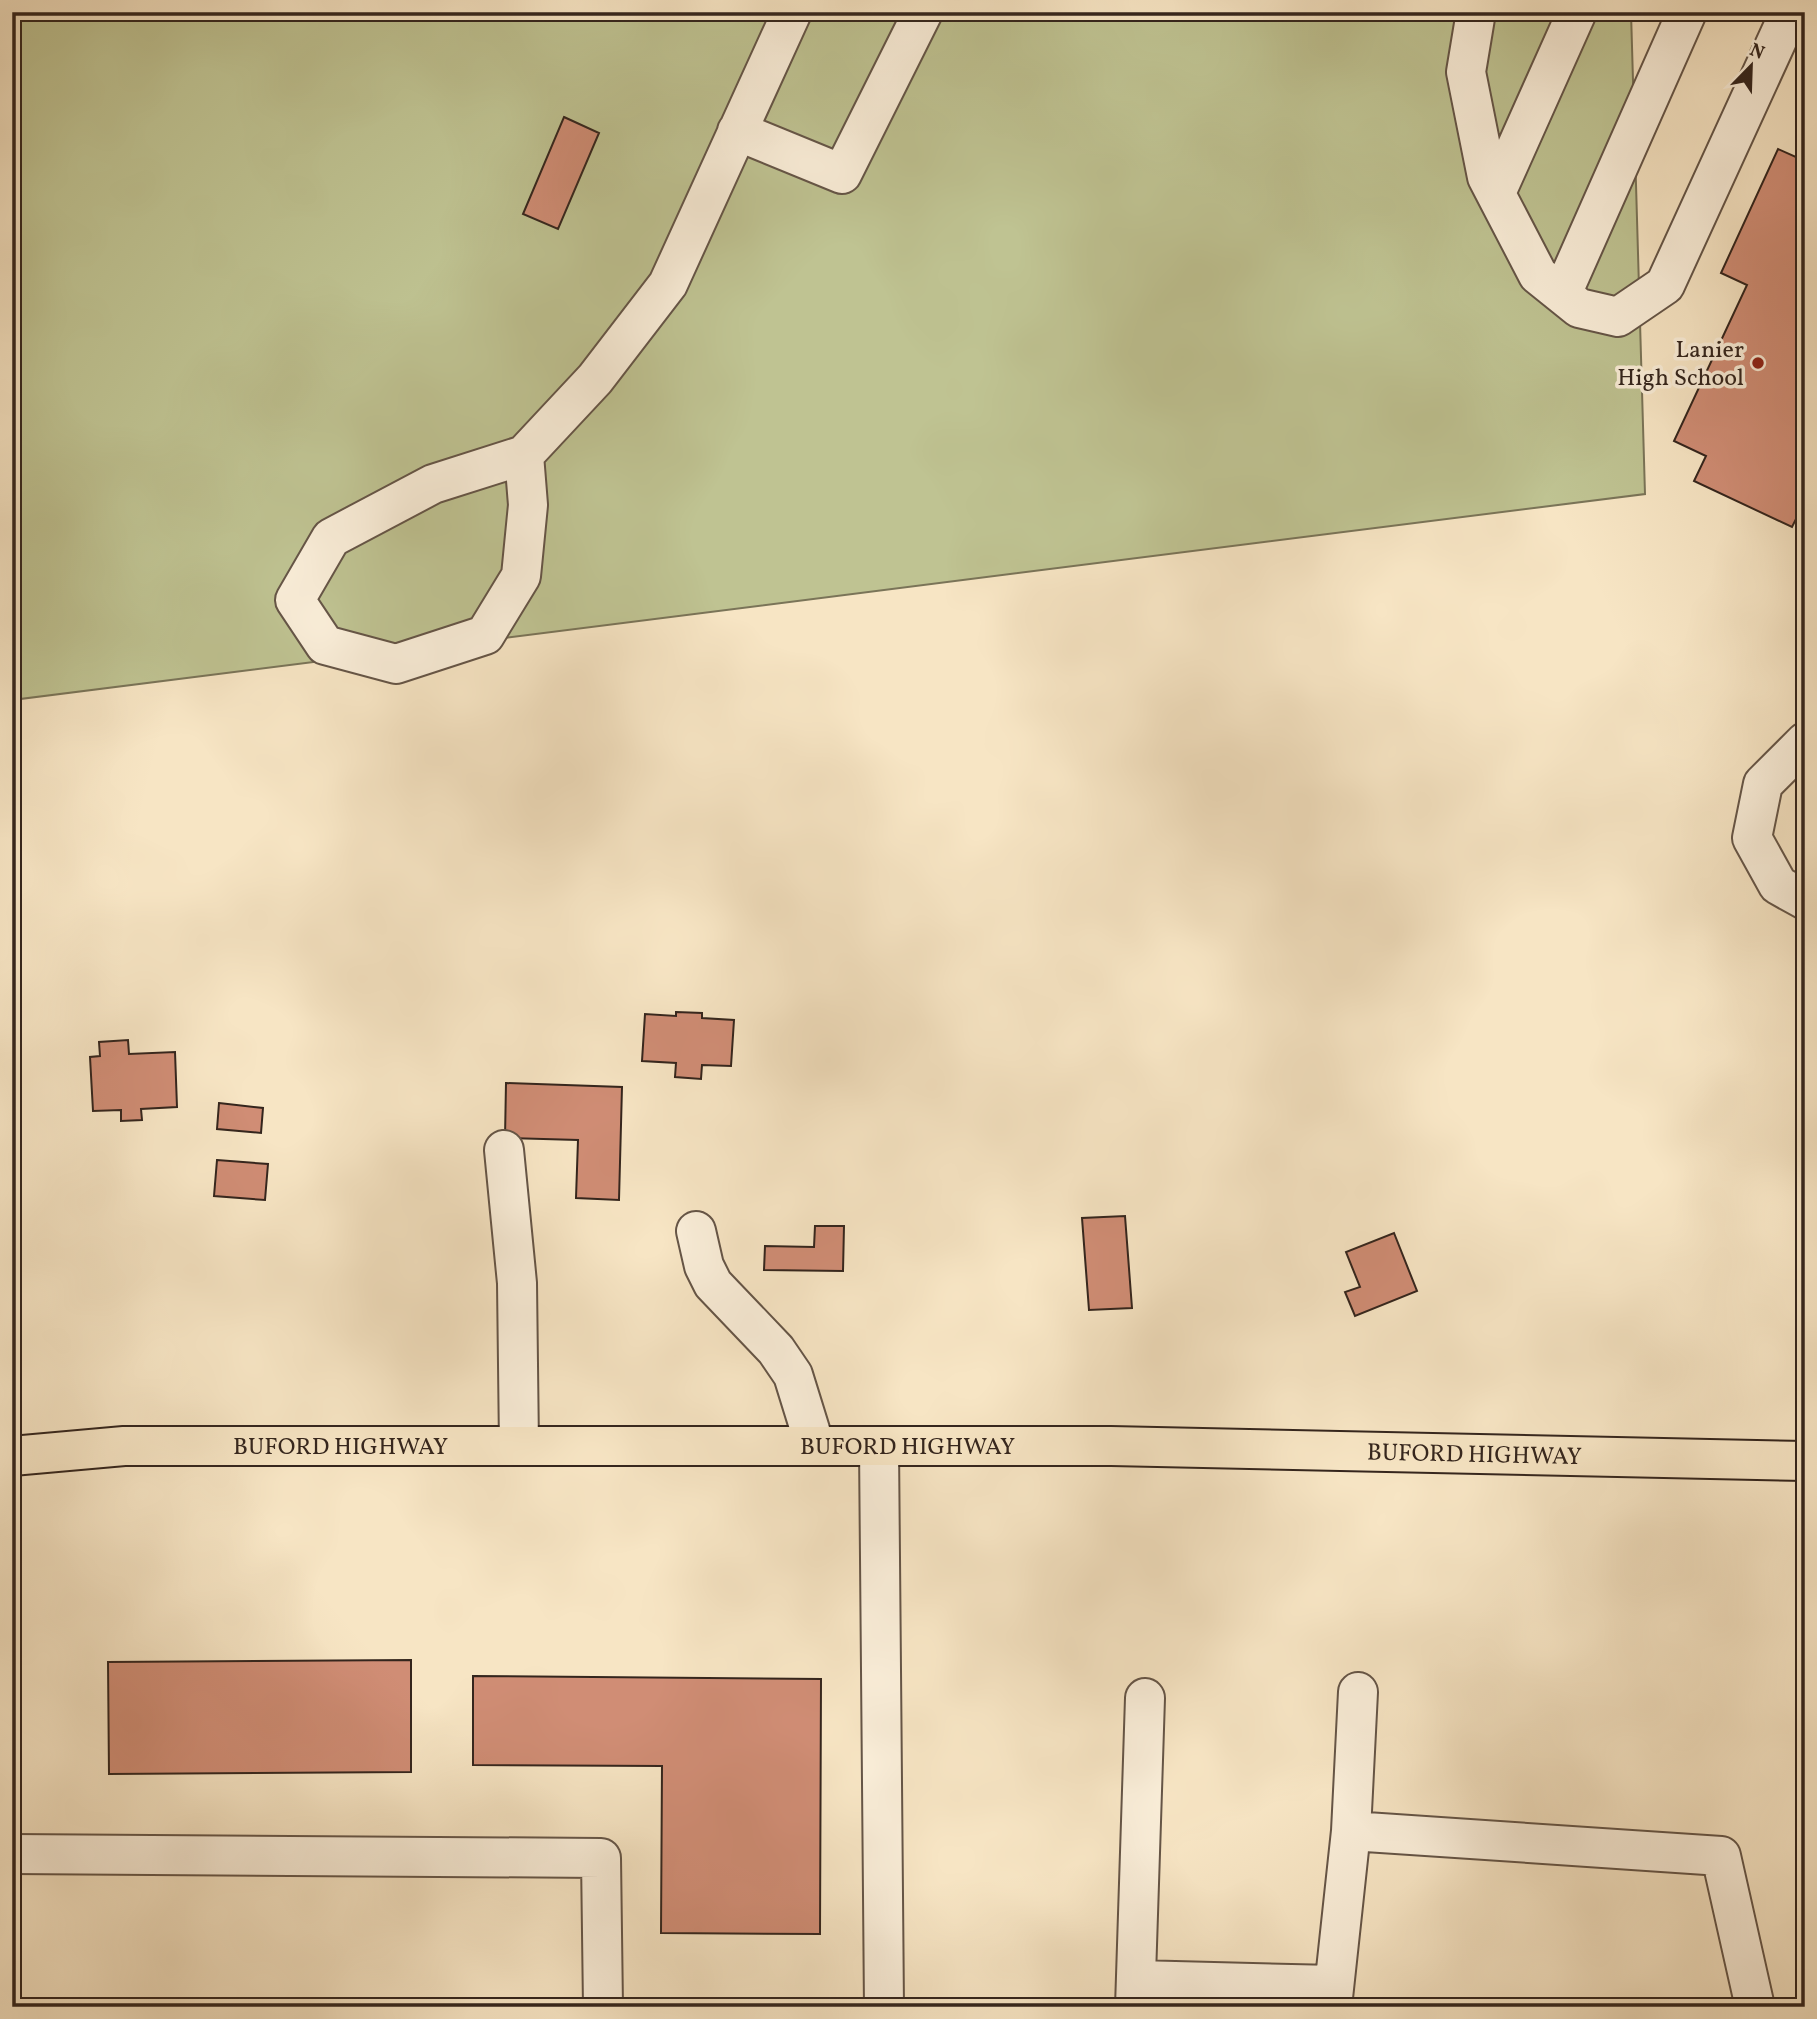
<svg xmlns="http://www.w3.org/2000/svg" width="1817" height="2019" font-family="Vollkorn,serif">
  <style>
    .green { fill: #bfc392; stroke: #7a7458; stroke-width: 2 }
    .building { fill: #d08d75; stroke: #34251d; stroke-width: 2 }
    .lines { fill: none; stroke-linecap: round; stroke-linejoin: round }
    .minor-casing { stroke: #655547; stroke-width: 42 }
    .major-casing { stroke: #34251d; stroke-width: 42 }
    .minor { stroke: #faeed9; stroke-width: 38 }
    .major { stroke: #f7e5c4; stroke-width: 38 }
    .poi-dot { fill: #8f2418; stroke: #faeed9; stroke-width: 2.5 }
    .labels { text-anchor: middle; stroke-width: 7; stroke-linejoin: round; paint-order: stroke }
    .poi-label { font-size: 24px; fill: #34251d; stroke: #faeed9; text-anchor: end }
    .street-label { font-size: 24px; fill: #34251d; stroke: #faeed9 }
  </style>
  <rect width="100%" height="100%" fill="#f7e5c4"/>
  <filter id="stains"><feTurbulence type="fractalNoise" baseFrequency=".00286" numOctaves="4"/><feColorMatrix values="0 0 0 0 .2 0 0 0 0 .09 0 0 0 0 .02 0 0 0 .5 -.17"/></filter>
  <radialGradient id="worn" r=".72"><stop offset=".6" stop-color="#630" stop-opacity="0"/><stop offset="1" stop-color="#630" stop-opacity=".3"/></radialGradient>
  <path class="green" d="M 12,12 L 1631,12 L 1645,494 L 12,700 Z"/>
  <path class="building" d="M 564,117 L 599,133 L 558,229 L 523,214 Z
    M 1805,144 L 1805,501 L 1792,527 L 1694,481 L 1706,456 L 1674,441 L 1747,285 L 1721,273 L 1778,149 L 1798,158 Z
    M 676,1012 L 702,1013 L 702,1018 L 734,1020 L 731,1066 L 702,1065 L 701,1079 L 675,1077 L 676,1063 L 642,1061 L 645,1014 L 676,1016 Z
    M 128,1040 L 129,1054 L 175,1052 L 177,1107 L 141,1109 L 142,1120 L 121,1121 L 121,1110 L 93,1111 L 90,1057 L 100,1056 L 99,1042 Z
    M 506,1083 L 622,1087 L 619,1200 L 576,1198 L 578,1140 L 505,1138 Z
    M 219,1103 L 263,1108 L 261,1133 L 217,1129 Z
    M 217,1160 L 268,1164 L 265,1200 L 214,1196 Z
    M 1125,1216 L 1132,1308 L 1089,1310 L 1082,1218 Z
    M 815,1226 L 844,1226 L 843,1271 L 764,1270 L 765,1246 L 814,1247 Z
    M 1394,1233 L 1417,1291 L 1355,1316 L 1345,1292 L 1360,1287 L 1346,1252 Z
    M 411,1660 L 411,1772 L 109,1774 L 108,1662 Z
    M 473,1676 L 821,1679 L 820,1934 L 661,1933 L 662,1766 L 473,1765 Z"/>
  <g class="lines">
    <g class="minor-casing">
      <path id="minor" d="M 1476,12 L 1466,72 L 1487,177 L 1538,275 L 1579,308 L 1618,317 L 1665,285 L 1790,12
        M 737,131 L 842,174 L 923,12
        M 1496,193 L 1577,12
        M 1562,294 L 1687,12
        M 524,455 L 528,505 L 521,576 L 485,635 L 396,664 L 325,645 L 295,600 L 331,538 L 433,484 L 524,455 L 595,379 L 668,284 L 792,12
        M 1805,742 L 1763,784 L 1752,838 L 1778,885 L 1805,900
        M 504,1150 L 517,1283 L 519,1446
        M 696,1231 L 704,1266 L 713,1284 L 776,1350 L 793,1375 L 815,1446
        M 879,1446 L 884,2007
        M 1351,1831 L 1721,1856 L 1755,2007
        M 12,1854 L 601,1858 L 603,2007
        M 1136,1980 L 1334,1985
        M 1135,2007 L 1145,1698
        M 1332,2007 L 1351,1831 L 1358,1692"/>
    </g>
    <g class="major-casing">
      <g id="major">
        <path id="s1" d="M 12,1456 L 124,1446 L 1111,1446 L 1805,1461"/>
      </g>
    </g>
    <use href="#minor" class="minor"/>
    <use href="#major" class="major"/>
  </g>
  <circle class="poi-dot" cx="1758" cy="363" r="7"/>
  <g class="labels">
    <g class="poi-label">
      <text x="1744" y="357">Lanier<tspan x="1744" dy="28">High School</tspan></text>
    </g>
    <g class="street-label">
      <text dy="8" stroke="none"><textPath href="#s1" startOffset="329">BUFORD HIGHWAY</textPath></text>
      <text dy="8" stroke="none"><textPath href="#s1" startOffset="896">BUFORD HIGHWAY</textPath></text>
      <text dy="8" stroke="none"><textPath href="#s1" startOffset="1463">BUFORD HIGHWAY</textPath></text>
    </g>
  </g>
  <rect width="1817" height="2019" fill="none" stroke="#f7e5c4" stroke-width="42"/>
  <rect x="14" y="14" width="1789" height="1991" fill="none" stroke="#34251d" stroke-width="3.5"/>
  <rect x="21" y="21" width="1775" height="1977" fill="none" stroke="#34251d" stroke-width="2"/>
  <g transform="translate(1751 66) rotate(23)" stroke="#faeed9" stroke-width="5" paint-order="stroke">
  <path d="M0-5L12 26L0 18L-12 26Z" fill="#34251d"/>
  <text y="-10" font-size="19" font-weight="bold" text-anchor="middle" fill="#34251d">N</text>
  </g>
  <rect width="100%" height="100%" filter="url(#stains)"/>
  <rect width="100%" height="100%" fill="url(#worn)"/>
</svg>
